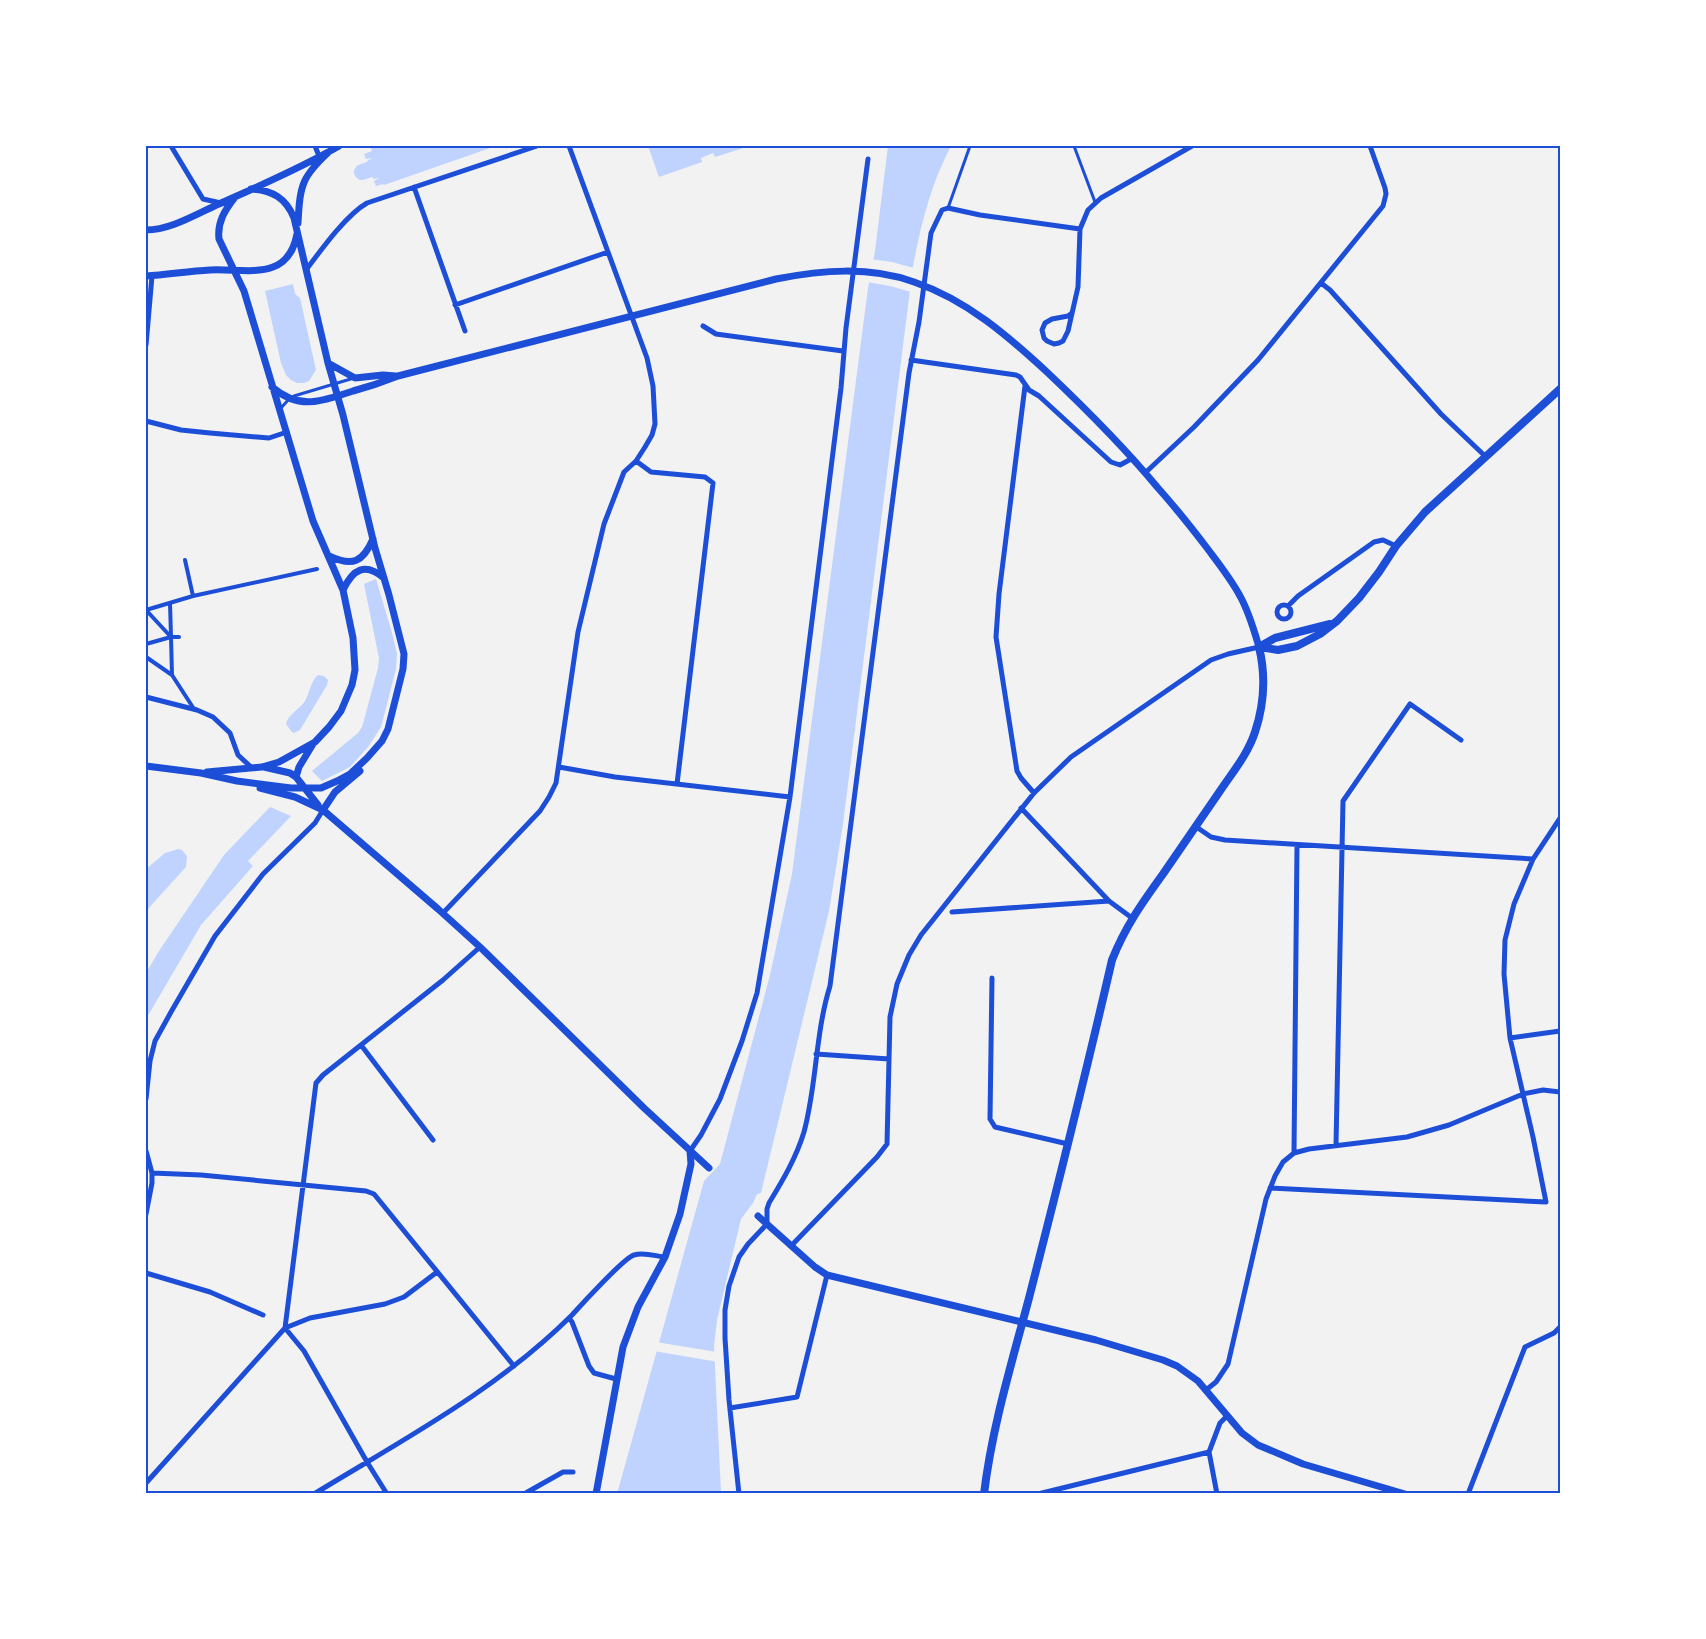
<svg xmlns="http://www.w3.org/2000/svg" width="1706" height="1639" font-family="Quicksand,sans-serif">
  <style>
    .water { fill: #bfd3fe }
    .pier { fill: #f2f2f2 }
    .lines { fill: none; stroke-linecap: round; stroke-linejoin: round }
    .river { stroke: #bfd3fe; stroke-width: 16 }
    .service { stroke: #1d4ed8; stroke-width: 3 }
    .pedestrian { stroke: #1d4ed8; stroke-width: 4 }
    .minor { stroke: #1d4ed8; stroke-width: 5 }
    .tertiary { stroke: #1d4ed8; stroke-width: 7 }
    .secondary { stroke: #1d4ed8; stroke-width: 8 }
    .neatline { fill: none; stroke: #1d4ed8; stroke-width: 2 }
  </style>
  <rect width="100%" height="100%" fill="#f2f2f2"/>
  <path class="water" d="M 370,146 L 496,146 L 384,185 L 383,184 L 376,186 L 374,181 L 379,178 L 373,179 L 372,174 L 379,172 L 376,163 L 368,166 L 367,161 L 372,158 L 366,159 L 364,154 L 372,151 Z
    M 648,146 L 750,146 L 715,157 L 713,153 L 701,158 L 702,162 L 659,177 Z
    M 888,146 L 951,146 C 931,184 921,224 913,266 L 843,824 L 829,911 L 761,1193 L 757,1194 L 753,1203 L 741,1219 L 717,1320 L 714,1346 L 721,1493 L 617,1494 L 704,1181 L 720,1164 L 770,975 L 792,874 L 868,288 L 875,251 Z
    M 293,284 L 295,294 L 300,298 L 316,370 L 309,381 L 304,383 L 297,383 L 291,380 L 286,375 L 281,363 L 265,291 Z
    M 376,579 L 392,633 L 397,654 L 396,669 L 381,727 L 368,747 L 350,767 L 322,781 L 312,771 L 358,733 L 362,727 L 364,720 L 378,668 L 379,658 L 364,584 Z
    M 318,675 L 324,676 L 328,680 L 327,685 L 300,730 L 294,733 L 291,731 L 286,724 C 288,714 299,710 305,701 C 310,693 310,682 318,675 Z
    M 270,807 L 291,816 L 248,861 L 253,866 L 201,925 L 146,1019 L 146,973 L 159,951 L 224,855 Z
    M 178,849 L 182,850 L 187,856 L 186,867 L 146,911 L 146,869 L 165,853 Z"/>
  <path class="pier" d="M 870,259 L 892,262 L 914,268 L 916,266 L 912,297 L 911,292 L 890,286 L 867,282 L 866,283 Z
    M 656,1342 L 717,1352 L 718,1362 L 654,1351 Z"/>
  <g class="lines">
    <path class="river" d="M 362,172 L 438,146"/>
    <path class="service" d="M 1074,146 L 1095,202
      M 948,208 L 970,146
      M 281,408 L 289,399 L 294,396 L 354,378"/>
    <path class="pedestrian" d="M 185,560 L 193,596
      M 170,603 L 171,636
      M 146,610 L 193,596 L 317,569
      M 146,610 L 171,637 L 172,675
      M 146,644 L 171,637 L 179,637
      M 146,657 L 172,675 L 194,709"/>
    <path class="minor" d="M 171,146 L 203,199 L 221,203
      M 315,146 L 319,156
      M 414,187 L 465,331
      M 306,270 C 321,250 346,215 367,203 L 537,146
      M 1321,283 L 1330,290 L 1441,414 L 1486,457
      M 455,305 L 608,252
      M 1072,313 L 1068,316 L 1052,319 L 1045,323 L 1042,330 L 1044,338 L 1047,341 L 1054,344 L 1059,343 L 1063,341 L 1068,331 L 1078,287 L 1080,229 L 1088,210 L 1101,198 L 1192,146
      M 703,326 L 716,334 L 843,351
      M 146,345 L 152,276
      M 911,360 L 1016,375 L 1020,377 L 1029,390 L 1039,396 L 1111,462 L 1120,465 L 1133,458
      M 1025,386 L 999,594 L 996,637 L 1017,771 L 1021,778 L 1034,793
      M 146,421 L 181,430 L 210,433 L 269,438 L 287,432
      M 636,461 L 651,472 L 705,477 L 713,483 L 677,784
      M 1145,473 L 1194,427 L 1258,360 L 1383,206 L 1386,194 L 1385,188 L 1370,146
      M1277 612a7 7 0 1 1 14 0a7 7 0 1 1-14 0Z
      M 1288,606 L 1298,596 L 1374,542 L 1383,540 L 1396,546
      M 146,697 L 197,710 L 213,717 L 230,733 L 238,755 L 252,768
      M 559,767 L 615,777 L 790,797
      M 1021,808 L 1109,901 L 1132,918
      M 1195,826 L 1211,837 L 1225,840 L 1533,859
      M 952,912 L 1109,901
      M 443,913 L 540,811 L 549,797 L 556,783 L 578,632 L 604,524 L 624,472 L 636,461 L 645,447 L 652,435 L 655,424 L 653,386 L 647,358 L 569,146
      M 992,978 L 990,1119 L 995,1127 L 1068,1144
      M 1510,1038 L 1560,1031
      M 361,1045 L 433,1140
      M 816,1054 L 889,1059
      M 146,1099 L 150,1061 L 155,1041 L 171,1012 L 215,936 L 263,874 L 315,823 L 323,810
      M 1336,1145 L 1343,801 L 1410,704 L 1461,740
      M 146,1151 L 152,1173 L 152,1183 L 146,1214
      M 690,1151 L 701,1135 L 720,1099 L 742,1041 L 757,993 L 790,797 L 841,388 L 846,328 L 868,159
      M 1294,1153 L 1297,845
      M 152,1173 L 201,1175 L 366,1191 L 374,1194 L 514,1366
      M 1270,1188 L 1546,1202 L 1533,1137 L 1510,1038 L 1504,974 L 1505,940 L 1514,904 L 1533,859 L 1560,818
      M 791,1246 L 877,1157 L 887,1144 L 890,1017 L 897,984 L 909,955 L 921,935 L 1034,793 L 1071,757 L 1211,660 L 1228,654 L 1259,647
      M 146,1273 L 210,1292 L 263,1315
      M 569,1318 L 572,1322 L 589,1366 L 594,1373 L 616,1379
      M 285,1328 L 316,1083 L 323,1075 L 443,980 L 480,947
      M 285,1328 L 304,1351 L 367,1462 L 387,1494
      M 1206,1390 L 1216,1382 L 1228,1364 L 1266,1199 L 1275,1176 L 1283,1162 L 1294,1153 L 1309,1149 L 1407,1137 L 1449,1125 L 1523,1094 L 1543,1090 L 1560,1092
      M 730,1408 L 797,1397 L 827,1275
      M 1209,1452 L 1217,1494
      M 1209,1452 L 1220,1423 L 1227,1416
      M 146,1483 L 285,1328 L 310,1318 L 385,1304 L 404,1297 L 437,1272
      M 314,1494 C 404,1439 497,1390 572,1315 C 581,1305 625,1257 634,1255 C 644,1252 655,1256 665,1257
      M 524,1494 L 563,1472 L 573,1472
      M 739,1494 L 729,1400 L 725,1338 L 725,1310 L 729,1286 L 739,1257 L 748,1244 L 767,1224 L 767,1209 L 769,1203 C 783,1180 796,1158 804,1132 C 817,1084 815,1034 830,986 L 909,373 L 919,322 L 931,233 L 942,210 L 948,208 L 980,215 L 1080,229
      M 1038,1494 L 1209,1452
      M 1468,1494 L 1525,1347 L 1554,1333 L 1560,1327"/>
    <path class="tertiary" d="M 298,223 C 300,184 302,176 331,150
      M 146,230 C 171,230 196,214 219,204 C 259,186 301,168 339,146
      M 146,276 C 167,275 188,271 210,270 C 245,268 288,283 297,234
      M 328,363 L 355,378 L 383,375 L 396,376
      M 272,387 C 300,411 322,401 353,391 C 368,387 383,382 398,376 L 776,279 C 822,270 869,266 914,282 C 967,300 1008,336 1048,373 C 1087,410 1124,447 1158,488 C 1175,507 1191,527 1207,548 C 1219,564 1231,579 1240,596 C 1249,612 1254,630 1259,647
      M 329,556 C 353,567 363,562 373,539
      M 343,590 C 353,569 365,562 384,578
      M 146,766 L 201,773 L 237,781 L 291,788 L 321,788 L 337,781 L 350,774 L 367,758 L 382,741 L 388,729 L 403,669 L 404,654 L 389,595 L 375,548 L 343,415 L 328,363 L 294,218 C 286,198 272,190 251,189
      M 264,767 L 290,773 L 296,777 L 318,805
      M 207,772 L 262,767 L 279,762 L 315,742 L 329,727 L 341,711 L 352,685 L 355,670 L 353,638 L 343,590 L 313,521 L 244,291 L 219,239 C 217,222 225,210 235,197
      M 296,777 L 299,767 L 313,744
      M 260,788 L 295,797 L 323,810 L 438,909 L 480,947 L 644,1108 L 709,1168
      M 323,810 L 335,792 L 360,771
      M 758,1216 L 815,1267 L 827,1275 L 1096,1340 L 1163,1360 L 1177,1366 L 1198,1381 L 1242,1433 L 1258,1445 L 1303,1464 L 1405,1494
      M 596,1494 L 623,1347 L 638,1307 L 665,1257 L 680,1214 L 691,1164 L 690,1151"/>
    <path class="secondary" d="M 1259,647 L 1278,650 L 1297,646 L 1320,634 L 1337,621 L 1359,598 L 1379,572 L 1396,546 L 1425,512 L 1560,389
      M 1259,647 L 1275,638 L 1330,624
      M 984,1494 C 992,1427 1012,1362 1029,1298 C 1058,1185 1086,1073 1112,960 C 1125,927 1142,903 1163,874 C 1182,846 1201,819 1220,791 C 1232,773 1248,754 1255,732 C 1264,705 1266,676 1259,647"/>
  </g>
  <rect width="1706" height="1639" fill="none" stroke="#ffffff" stroke-width="294"/>
  <rect x="147" y="147" width="1412" height="1345" class="neatline"/>
</svg>
